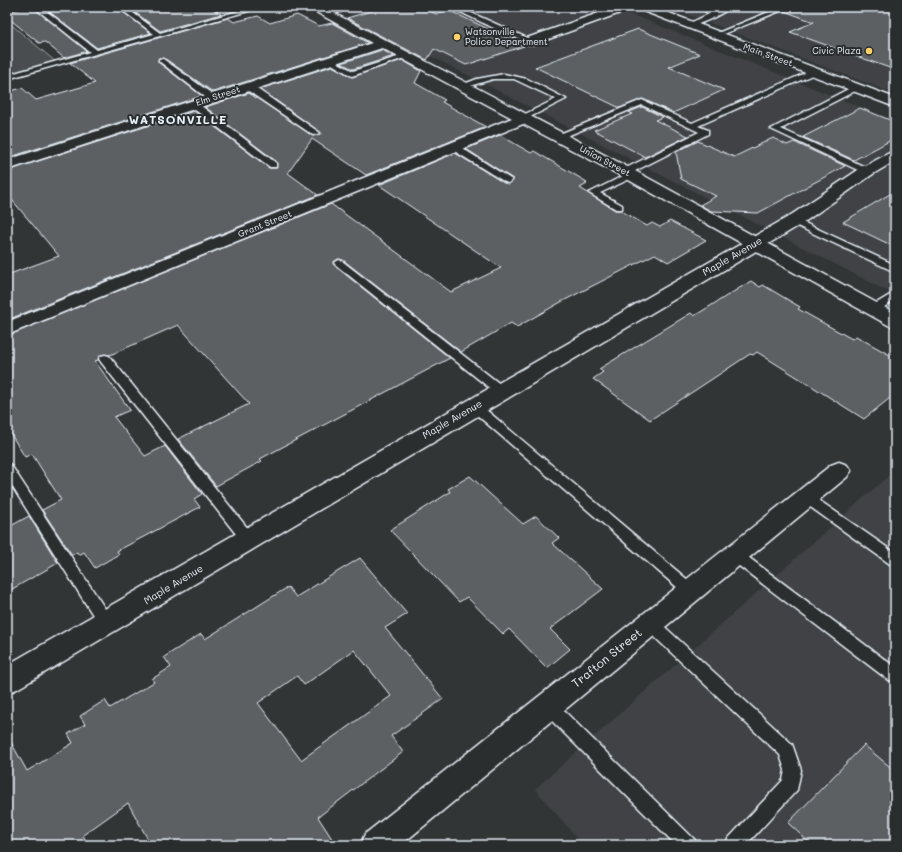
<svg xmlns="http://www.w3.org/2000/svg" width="902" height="852" font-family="Mali,sans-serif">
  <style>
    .built { fill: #3f4244 }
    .green { fill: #494d4f; stroke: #989fa4 }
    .building { fill: #5c6063; stroke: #e8f1f8; fill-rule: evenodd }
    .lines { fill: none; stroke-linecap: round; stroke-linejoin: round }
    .lane-casing { stroke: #e8f1f8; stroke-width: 3 }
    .street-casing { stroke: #e8f1f8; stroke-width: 3 }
    .secondary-casing { stroke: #e8f1f8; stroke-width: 3 }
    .primary-casing { stroke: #e8f1f8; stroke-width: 3 }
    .lane { fill: #2a2d2e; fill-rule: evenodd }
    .street { fill: #2a2d2e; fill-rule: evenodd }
    .secondary { fill: #2a2d2e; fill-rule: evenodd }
    .primary { fill: #2a2d2e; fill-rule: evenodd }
    .poi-dot { fill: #ffd166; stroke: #2a2d2e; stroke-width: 1.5 }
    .labels { text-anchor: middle; stroke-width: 4; stroke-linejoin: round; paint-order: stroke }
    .far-poi-label { font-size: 9px; fill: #e8f1f8; stroke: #2a2d2e; text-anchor: start }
    .far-street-label { font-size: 9px; fill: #e8f1f8; stroke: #2a2d2e }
    .street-label { font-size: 10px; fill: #e8f1f8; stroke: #2a2d2e }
    .far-district-label { font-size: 12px; font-weight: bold; letter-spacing: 1px; fill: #e8f1f8; stroke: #2a2d2e }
    .near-street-label { font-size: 12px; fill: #e8f1f8; stroke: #2a2d2e }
  </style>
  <rect width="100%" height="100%" fill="#323536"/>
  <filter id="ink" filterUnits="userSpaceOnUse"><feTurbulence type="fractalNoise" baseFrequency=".025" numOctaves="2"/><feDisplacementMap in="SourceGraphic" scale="8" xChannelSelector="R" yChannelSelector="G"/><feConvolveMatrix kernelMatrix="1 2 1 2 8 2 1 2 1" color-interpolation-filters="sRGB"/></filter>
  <g filter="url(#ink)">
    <path class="built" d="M 335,7 L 613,7 L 895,121 L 895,295 Z
      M 668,7 L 895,7 L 895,94 Z
      M 895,470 L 895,845 L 583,845 L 535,789 Z"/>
    <path class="green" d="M 7,21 L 56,62 L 7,75 Z"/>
    <path class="building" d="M 27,7 L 33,7 L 87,51 L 64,58 L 45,42 L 39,43 L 7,17 L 7,12 Z
      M 43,7 L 117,7 L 151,33 L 97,48 Z
      M 128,7 L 209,7 L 221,14 L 160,31 Z
      M 385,7 L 422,7 L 436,14 L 448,10 L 524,46 L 466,65 L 434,49 L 427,60 L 347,18 Z
      M 791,7 L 895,7 L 895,70 L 790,32 L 814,22 L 784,11 Z
      M 297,15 L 319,26 L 332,23 L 368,43 L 213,92 L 164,58 L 159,58 L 158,62 L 202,96 L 7,158 L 7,92 L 22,88 L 36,100 L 95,83 L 70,63 L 228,18 L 234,22 L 258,16 L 270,23 Z
      M 638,29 L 700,54 L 669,67 L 724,90 L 673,113 L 643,99 L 620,108 L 535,67 Z
      M 382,50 L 394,56 L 353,69 L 341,63 Z
      M 402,60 L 421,71 L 415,83 L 445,100 L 442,102 L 486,127 L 366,175 L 312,139 L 288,173 L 318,195 L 7,320 L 7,275 L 59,256 L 7,194 L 7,171 L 194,111 L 269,168 L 276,168 L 277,162 L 205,107 L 249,93 L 313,136 L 321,133 L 260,89 L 332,66 L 352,77 Z
      M 642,107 L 663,117 L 655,120 L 688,136 L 645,157 L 594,130 L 632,114 L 629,112 Z
      M 860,108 L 895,122 L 895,138 L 854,160 L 803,137 Z
      M 500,135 L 531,153 L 534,151 L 587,182 L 585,183 L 587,184 L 580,188 L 615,210 L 620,210 L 647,226 L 652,223 L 660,227 L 670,221 L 706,240 L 668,262 L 655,254 L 561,302 L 517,327 L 511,323 L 461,352 L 343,260 L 338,259 L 333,263 L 335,266 L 450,358 L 260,459 L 262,461 L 216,486 L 178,439 L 249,404 L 178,325 L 110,355 L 101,355 L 98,360 L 95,361 L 130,410 L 114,417 L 145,456 L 165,446 L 202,494 L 194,499 L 200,507 L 117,551 L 119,554 L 95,568 L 84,552 L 79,555 L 77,552 L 72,555 L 42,510 L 61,500 L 32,454 L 25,457 L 7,428 L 7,336 L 331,204 L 451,292 L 501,268 L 379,185 L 455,153 L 504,183 L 509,184 L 513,181 L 513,179 L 466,149 Z
      M 773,138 L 787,145 L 794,142 L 845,166 L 758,213 L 711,211 L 700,205 L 716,196 L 681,179 L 676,152 L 698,141 L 734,157 Z
      M 895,191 L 895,247 L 843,222 Z
      M 751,281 L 760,287 L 763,285 L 800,307 L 798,309 L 852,339 L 856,336 L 895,358 L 895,394 L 864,419 L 757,352 L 753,355 L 750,354 L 650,420 L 593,379 L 603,372 L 599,369 L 691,313 L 694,316 Z
      M 470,476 L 523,524 L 536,516 L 559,538 L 552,543 L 603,589 L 550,629 L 570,649 L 547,668 L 509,629 L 503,634 L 467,597 L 459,602 L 390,530 L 450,492 L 448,489 Z
      M 29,516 L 58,563 L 7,592 L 7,528 Z
      M 360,558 L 407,614 L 385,628 L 443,699 L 391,736 L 403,752 L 318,817 L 336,845 L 151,845 L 128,803 L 83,835 L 88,845 L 7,845 L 7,735 L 27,771 L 73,743 L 68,734 L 85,724 L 80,716 L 105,700 L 110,708 L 154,682 L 152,679 L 171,667 L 164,657 L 201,634 L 205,639 L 288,587 L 296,597 ZM 354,650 L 391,696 L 301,760 L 258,703 L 297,676 L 304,685 Z
      M 864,745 L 895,771 L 895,845 L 812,845 L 788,823 Z"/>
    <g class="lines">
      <g class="lane-casing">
        <path id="lane" d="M 34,7 L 41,7 L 97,50 L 154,34 L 118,7 L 125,7 L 160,33 L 253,7 L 263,7 L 7,79 L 7,75 L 90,52 Z
          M 344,7 L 353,7 L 328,16 L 325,14 Z
          M 450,7 L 458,7 L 534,41 L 531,43 L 504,33 Z
          M 700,7 L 707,7 L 714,12 L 723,7 L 730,7 C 725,13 696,27 688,26 L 688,24 L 709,14 Z
          M 781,7 L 790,7 L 718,36 L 713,35 Z
          M 404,55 L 410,56 L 352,76 L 325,60 L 331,59 L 353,71 Z
          M 159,59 L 163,59 L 215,96 L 215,100 L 209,100 L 159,61 Z
          M 812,70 L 819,72 L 698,126 L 708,130 L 708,134 L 631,173 L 634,173 L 634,177 L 600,193 L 622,205 L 622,209 L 616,209 L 589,193 L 625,175 L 621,172 L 622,170 L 699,132 L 642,105 L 562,138 L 555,136 L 642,100 L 692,123 Z
          M 504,74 L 527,79 L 566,99 L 522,121 L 519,121 L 519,117 L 556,99 L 514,79 L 493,79 L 463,88 L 459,86 L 477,79 Z
          M 244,84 L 250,84 L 320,133 L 313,135 L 244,88 Z
          M 854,86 L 861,88 L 781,129 L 870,169 L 870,173 L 864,173 L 771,129 Z
          M 190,102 L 196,102 L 276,163 L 276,167 L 270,167 L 190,106 Z
          M 451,145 L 457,145 L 512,180 L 508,183 L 505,182 L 451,149 Z
          M 794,218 L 895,265 L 895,272 L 791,223 L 791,219 Z
          M 339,260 L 342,261 L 505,388 L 507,391 L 505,394 L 497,394 L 336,265 L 334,263 Z
          M 895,292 L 895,300 L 878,311 L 870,311 L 869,309 L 870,307 Z
          M 105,355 L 109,356 L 253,535 L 255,539 L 253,543 L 248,544 L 243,543 L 101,362 L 99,359 L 101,356 Z
          M 474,402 L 478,403 L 696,587 L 698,591 L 696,595 L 691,597 L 686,595 L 470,409 L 468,406 L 470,403 Z
          M 7,463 L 11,465 L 111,618 L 113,623 L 111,628 L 106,629 L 101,628 L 7,478 Z
          M 807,492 L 895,553 L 895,566 L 890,564 L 802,501 L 801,497 L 802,493 Z
          M 735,549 L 740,551 L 892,665 L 895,664 L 895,680 L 892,681 L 887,679 L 730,559 L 728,555 L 730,551 Z
          M 650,617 L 655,618 L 792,744 L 801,770 L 797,790 L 746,845 L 725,845 L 728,839 L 783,780 L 785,770 L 780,755 L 645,628 L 643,623 L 645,618 Z
          M 548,699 L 554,701 L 694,839 L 697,845 L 676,845 L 542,711 L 540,706 L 542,701 Z"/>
      </g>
      <g class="street-casing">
        <path id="street" d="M 307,7 L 322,7 L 637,172 L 895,313 L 895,327 L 888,325 L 625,178 L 523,124 L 7,335 L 7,322 L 512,118 L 382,48 L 7,170 L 7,160 L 372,43 Z
          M 616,7 L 633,7 L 631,9 L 535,44 L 527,44 L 525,41 L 527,38 Z
          M 839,462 L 847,465 L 851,471 L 847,477 L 401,845 L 360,845 L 365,834 L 831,465 Z"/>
      </g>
      <g class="secondary-casing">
        <path id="secondary" d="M 895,150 L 895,161 L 873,174 L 800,225 L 17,689 L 7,693 L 7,665 L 788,217 L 861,168 Z"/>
      </g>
      <g class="primary-casing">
        <path id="primary" d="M 636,7 L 653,7 L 895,98 L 895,107 L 638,9 Z"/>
      </g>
      <use href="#lane" class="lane"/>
      <use href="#street" class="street"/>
      <use href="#secondary" class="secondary"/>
      <use href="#primary" class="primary"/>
    </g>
  </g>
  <g class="poi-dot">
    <circle cx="457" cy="37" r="4"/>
    <circle cx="869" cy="51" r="4"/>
  </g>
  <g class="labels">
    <g class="far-poi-label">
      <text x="465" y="35">Watsonville<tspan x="465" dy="10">Police Department</tspan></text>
      <text x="861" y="54" text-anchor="end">Civic Plaza</text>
    </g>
    <g class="far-street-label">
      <text transform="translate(768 55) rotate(20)" y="3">Main Street</text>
      <text transform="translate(218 96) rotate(-18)" y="3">Elm Street</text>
      <text transform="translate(605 161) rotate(28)" y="3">Union Street</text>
      <text transform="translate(265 224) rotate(-22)" y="3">Grant Street</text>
    </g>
    <g class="street-label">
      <text transform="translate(732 256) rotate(-30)" y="4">Maple Avenue</text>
      <text transform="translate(452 419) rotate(-30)" y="4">Maple Avenue</text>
      <text transform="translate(173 584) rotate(-31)" y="4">Maple Avenue</text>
    </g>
    <g class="far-district-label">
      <text x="178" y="124">WATSONVILLE</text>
    </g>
    <g class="near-street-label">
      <text transform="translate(607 658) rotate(-39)" y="4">Trafton Street</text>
    </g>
  </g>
  <rect width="902" height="852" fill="none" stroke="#2a2d2e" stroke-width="24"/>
  <rect x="12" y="12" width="878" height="828" fill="none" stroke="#e8f1f8" stroke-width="1.5" filter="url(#ink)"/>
</svg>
